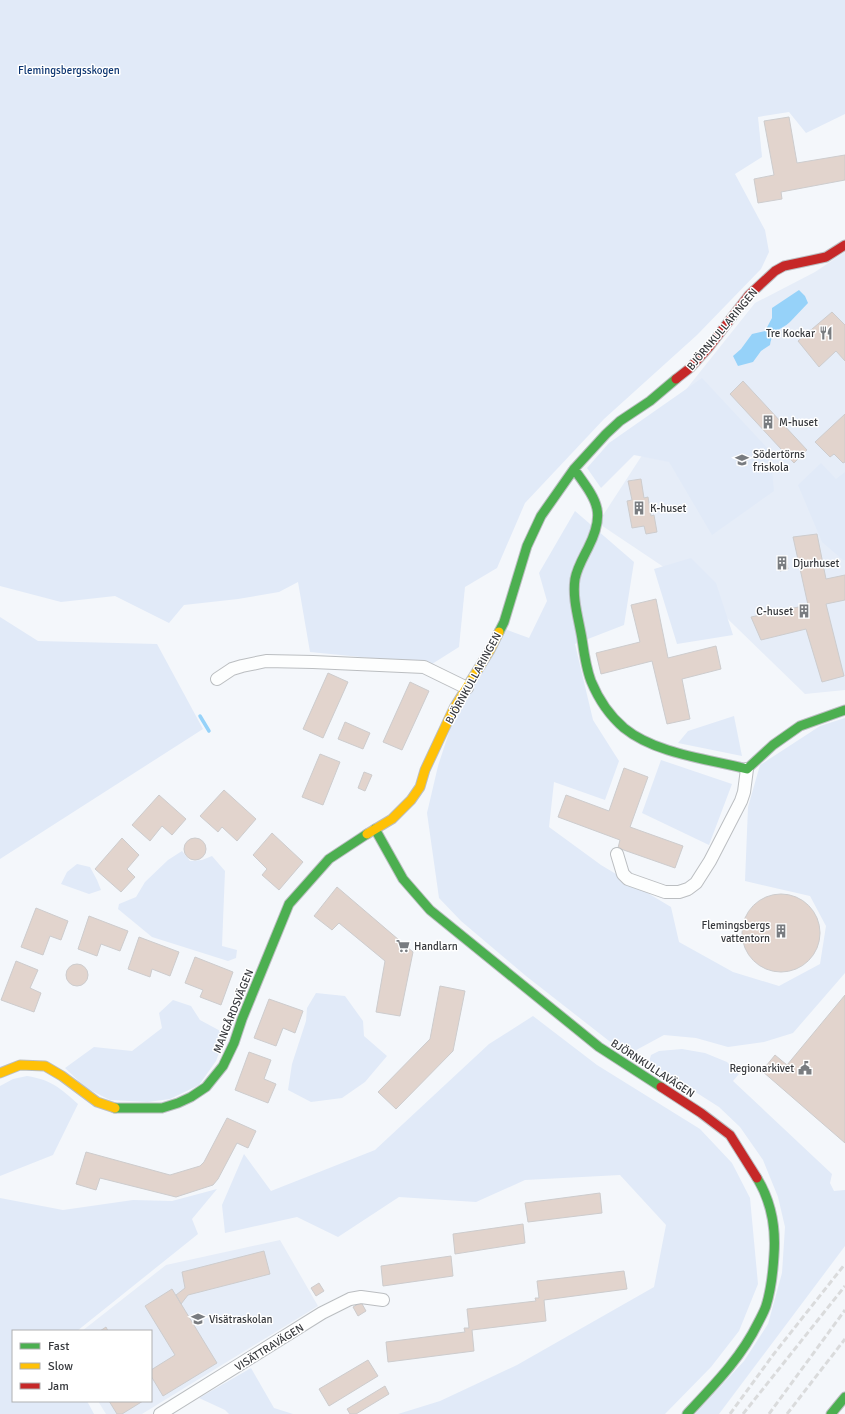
<svg xmlns="http://www.w3.org/2000/svg" width="845" height="1414" font-family="Signika,sans-serif">
  <style>
    .built { fill: #e6edf8 }
    .green { fill: #e1eaf8 }
    .water { fill: #96d2f9 }
    .lines { fill: none; stroke-linecap: round; stroke-linejoin: round }
    .stream { stroke: #96d2f9; stroke-width: 3.5 }
    .building { fill: #e2d4cd; stroke: #cdcccd }
    .street-casing { stroke: #bbbec1; stroke-width: 14 }
    .fast-casing { stroke: #bbbec1; stroke-width: 11 }
    .slow-casing { stroke: #bbbec1; stroke-width: 11 }
    .jam-casing { stroke: #bbbec1; stroke-width: 11 }
    .street { stroke: #fdfefe; stroke-width: 12 }
    .fast { stroke: #4caf50; stroke-width: 9 }
    .slow { stroke: #ffc107; stroke-width: 9 }
    .jam { stroke: #c62828; stroke-width: 9 }
    .rail { stroke: #dadbdc; stroke-width: 3; stroke-dasharray: 6 3; stroke-linecap: butt }
    .labels { text-anchor: middle; stroke-width: 3; stroke-linejoin: round; paint-order: stroke }
    .park-label { font-size: 11px; fill: #0c3571; stroke: #fff }
    .street-label { font-size: 11px; fill: #37393d; stroke: #fff }
    .poi-label { font-size: 11px; fill: #37393d; stroke: #fff; text-anchor: start }
  </style>
  <rect width="100%" height="100%" fill="#f4f7fb"/>
  <path class="built" d="M 845,252 L 845,690 L 805,694 L 698,590 L 598,523 L 680,397 L 755,303 L 815,272 Z
    M 280,1240 L 318,1306 L 142,1414 L 106,1414 L 98,1401 L 151,1401 L 151,1331 L 82,1331 L 166,1265 Z"/>
  <path class="green" d="M 0,0 L 845,0 L 845,114 L 806,133 L 789,112 L 758,117 L 762,157 L 735,174 L 765,230 L 769,252 L 761,269 L 697,335 L 604,419 L 525,503 L 497,568 L 465,587 L 459,647 L 432,664 L 310,652 L 298,582 L 279,592 L 238,599 L 184,605 L 169,623 L 115,596 L 61,602 L 0,586 Z
    M 702,378 L 770,451 L 774,491 L 712,535 L 669,462 L 634,455 L 601,488 L 587,468 L 609,443 Z
    M 821,463 L 836,479 L 845,472 L 845,560 L 843,560 L 822,542 L 798,485 Z
    M 575,511 L 634,562 L 624,625 L 575,644 L 593,720 L 619,761 L 605,800 L 554,782 L 549,827 L 601,865 L 671,907 L 679,942 L 733,972 L 779,986 L 820,964 L 826,926 L 810,896 L 745,881 L 748,807 L 760,765 L 820,726 L 845,718 L 845,973 L 793,1033 L 764,1042 L 728,1047 L 696,1038 L 664,1035 L 627,1055 L 526,976 L 461,921 L 439,898 L 427,813 L 438,766 L 454,717 L 505,629 L 529,638 L 547,601 L 539,573 Z
    M 691,558 L 716,583 L 733,635 L 677,644 L 654,569 Z
    M 0,617 L 38,641 L 157,644 L 203,729 L 0,859 Z
    M 734,716 L 742,756 L 678,743 L 688,731 Z
    M 661,760 L 732,784 L 709,845 L 642,813 Z
    M 182,851 L 190,861 L 202,860 L 212,856 L 225,871 L 222,946 L 237,950 L 236,958 L 228,961 L 152,937 L 118,909 L 119,904 L 136,897 L 145,882 L 168,860 Z
    M 77,864 L 90,867 L 97,880 L 101,890 L 89,894 L 61,884 L 67,872 Z
    M 316,993 L 345,996 L 363,1021 L 364,1036 L 387,1056 L 365,1082 L 342,1098 L 311,1102 L 288,1090 L 292,1064 L 306,1021 L 307,1008 Z
    M 173,1000 L 191,1006 L 200,1020 L 226,1034 L 216,1061 L 199,1085 L 170,1099 L 148,1102 L 110,1100 L 86,1088 L 65,1068 L 94,1047 L 132,1051 L 162,1028 L 159,1013 Z
    M 533,1016 L 597,1065 L 700,1129 L 732,1163 L 750,1198 L 758,1284 L 739,1331 L 711,1367 L 665,1414 L 398,1414 L 440,1401 L 517,1365 L 654,1287 L 666,1225 L 620,1175 L 525,1180 L 476,1202 L 399,1197 L 338,1237 L 297,1217 L 225,1233 L 222,1205 L 244,1154 L 271,1191 L 375,1150 L 489,1044 Z
    M 682,1049 L 705,1053 L 727,1062 L 739,1074 L 733,1081 L 832,1174 L 830,1183 L 834,1191 L 845,1190 L 845,1246 L 719,1414 L 695,1414 L 744,1361 L 768,1324 L 782,1273 L 785,1227 L 778,1197 L 763,1160 L 740,1127 L 719,1107 L 664,1072 L 652,1065 L 649,1062 L 651,1055 L 659,1051 Z
    M 27,1076 C 52,1080 60,1088 78,1104 L 53,1155 L 0,1176 L 0,1086 L 13,1079 Z
    M 217,1189 L 192,1219 L 198,1234 L 77,1331 L 13,1331 L 13,1401 L 87,1401 L 94,1414 L 0,1414 L 0,1198 L 63,1210 L 133,1200 L 172,1201 Z
    M 251,1368 L 274,1408 L 293,1414 L 229,1414 L 225,1410 L 199,1398 Z"/>
  <path class="water" d="M 799,290 L 805,296 L 808,303 C 802,309 796,316 790,322 C 780,331 773,328 770,345 L 761,351 L 753,362 L 738,366 L 733,356 L 741,349 L 752,334 L 765,331 L 772,318 L 772,308 Z"/>
  <g class="lines">
    <path class="stream" d="M 200,716 L 209,731"/>
  </g>
  <path class="building" d="M 789,117 L 797,163 L 845,155 L 845,180 L 781,192 L 782,199 L 758,203 L 754,179 L 774,175 L 764,121 Z
    M 832,312 L 845,325 L 845,361 L 836,351 L 819,367 L 798,341 Z
    M 743,381 L 807,450 L 794,463 L 730,394 Z
    M 845,414 L 845,462 L 843,463 L 834,454 L 830,457 L 815,442 Z
    M 641,479 L 644,498 L 648,497 L 651,516 L 654,515 L 657,532 L 646,534 L 644,526 L 632,528 L 627,501 L 632,500 L 628,481 Z
    M 817,534 L 826,579 L 845,575 L 845,600 L 826,604 L 844,676 L 822,682 L 806,629 L 761,640 L 751,617 L 808,605 L 793,537 Z
    M 785,556 L 788,569 L 780,571 L 777,557 Z
    M 656,599 L 668,658 L 716,646 L 721,669 L 682,679 L 690,719 L 667,724 L 652,661 L 601,674 L 596,653 L 640,642 L 631,605 Z
    M 328,673 L 348,682 L 323,738 L 303,729 Z
    M 410,682 L 429,691 L 402,750 L 383,742 Z
    M 345,722 L 370,733 L 363,749 L 338,739 Z
    M 320,754 L 340,762 L 323,805 L 302,797 Z
    M 624,768 L 648,777 L 630,827 L 683,846 L 675,868 L 618,848 L 620,840 L 558,817 L 566,795 L 609,811 Z
    M 364,772 L 372,775 L 365,791 L 358,788 Z
    M 224,790 L 256,819 L 237,841 L 222,827 L 218,832 L 200,816 Z
    M 159,795 L 186,819 L 172,835 L 162,826 L 150,841 L 132,825 Z
    M 272,833 L 303,862 L 279,890 L 262,875 L 267,869 L 253,855 Z
    M 122,838 L 139,855 L 127,869 L 135,877 L 121,892 L 95,869 Z
    M184 849a11 11 0 1 1 22 0a11 11 0 1 1-22 0Z
    M 337,887 L 413,952 L 400,1016 L 376,1012 L 385,961 L 339,923 L 332,930 L 314,916 Z
    M742 933a39 39 0 1 1 78 0a39 39 0 1 1-78 0Z
    M 36,908 L 68,921 L 61,940 L 50,936 L 43,955 L 21,947 Z
    M 89,916 L 128,931 L 120,951 L 101,944 L 97,956 L 78,949 Z
    M 139,937 L 179,952 L 170,976 L 152,969 L 150,977 L 128,969 Z
    M 195,957 L 233,972 L 221,1005 L 200,997 L 203,990 L 185,983 Z
    M 16,961 L 38,970 L 30,988 L 41,993 L 34,1012 L 1,1000 Z
    M66 975a11 11 0 1 1 22 0a11 11 0 1 1-22 0Z
    M 440,986 L 465,991 L 453,1051 L 396,1109 L 378,1092 L 430,1039 Z
    M 845,995 L 845,1143 L 762,1071 L 775,1055 L 787,1065 Z
    M 269,999 L 303,1011 L 295,1033 L 283,1028 L 276,1046 L 254,1038 Z
    M 249,1052 L 271,1060 L 264,1079 L 276,1084 L 268,1103 L 235,1090 Z
    M 227,1118 L 256,1131 L 248,1148 L 237,1143 L 218,1179 L 213,1185 L 176,1197 L 100,1178 L 96,1190 L 76,1184 L 86,1152 L 170,1175 L 200,1166 L 204,1162 Z
    M 600,1193 L 602,1213 L 528,1222 L 525,1203 Z
    M 523,1224 L 525,1243 L 455,1254 L 453,1234 Z
    M 264,1251 L 270,1274 L 188,1295 L 181,1304 L 176,1295 L 185,1288 L 182,1272 Z
    M 451,1256 L 453,1276 L 383,1286 L 381,1266 Z
    M 624,1271 L 627,1289 L 544,1300 L 546,1321 L 472,1330 L 474,1351 L 388,1362 L 386,1342 L 465,1332 L 464,1328 L 469,1328 L 467,1309 L 536,1301 L 535,1298 L 539,1298 L 537,1281 Z
    M 319,1283 L 324,1291 L 316,1296 L 311,1288 Z
    M 172,1289 L 217,1363 L 163,1396 L 151,1376 L 151,1370 L 175,1355 L 145,1306 Z
    M 361,1302 L 366,1311 L 358,1316 L 353,1307 Z
    M 106,1327 L 108,1331 L 100,1331 Z
    M 368,1360 L 378,1376 L 329,1406 L 319,1389 Z
    M 385,1386 L 389,1394 L 356,1414 L 350,1414 L 347,1409 Z
    M 109,1401 L 143,1401 L 122,1414 L 117,1414 Z"/>
  <g class="lines">
    <g class="street-casing">
      <path id="street" d="M 217,679 L 232,669 L 242,666 L 266,661 L 313,662 L 424,667 L 467,688
        M 617,854 L 623,874 L 628,879 L 665,892 L 679,892 L 688,889 L 696,883 L 710,861 L 741,801 L 744,792 L 747,769
        M 160,1414 L 322,1313 L 350,1299 L 361,1297 L 383,1300"/>
    </g>
    <g class="fast-casing">
      <path id="fast" d="M 574,469 C 596,500 607,511 588,548 C 583,558 577,568 575,579 C 572,599 579,620 582,639 C 584,653 586,668 591,681 C 598,698 610,716 624,728 C 656,754 708,759 747,769 L 773,745 L 800,726 L 845,710
        M 499,632 L 504,622 L 527,546 L 541,516 L 574,469 L 606,434 L 620,421 L 650,401 L 676,379
        M 375,829 L 403,879 L 430,910 L 599,1047 L 661,1087
        M 115,1108 L 162,1108 L 178,1103 L 191,1097 L 206,1087 L 223,1066 L 234,1043 L 242,1019 L 289,904 L 329,859 L 367,834
        M 687,1414 C 714,1385 741,1358 758,1323 C 761,1317 764,1312 766,1306 C 771,1290 773,1272 774,1255 C 776,1228 771,1201 757,1178
        M 831,1414 L 845,1397"/>
    </g>
    <g class="slow-casing">
      <path id="slow" d="M 367,834 L 392,819 L 411,800 L 420,787 L 425,770 L 454,708 L 490,650 L 499,632
        M 0,1073 L 20,1065 L 45,1066 L 62,1076 L 97,1102 L 115,1108"/>
    </g>
    <g class="jam-casing">
      <path id="jam" d="M 676,379 L 690,368 L 709,347 L 749,295 L 775,271 L 784,266 L 826,257 L 845,245
        M 661,1087 L 701,1113 L 730,1135 L 757,1178"/>
    </g>
    <use href="#street" class="street"/>
    <use href="#fast" class="fast"/>
    <use href="#slow" class="slow"/>
    <use href="#jam" class="jam"/>
    <path class="rail" d="M 730,1414 L 773,1355 L 845,1264
      M 743,1414 L 845,1286
      M 769,1414 L 845,1310
      M 787,1414 L 845,1339"/>
  </g>
  <defs>
    <g id="restaurant-bare" transform="scale(1.08)"><path d="M-5-6h1v4h1v-4h1v4h1v-4h1v5L-1.5 .5V6h-2V.5L-5-1ZM5-6V6H3V1.5H1.5Q1.5-4 5-6Z" fill="#797c80" stroke="#fff" stroke-width="2.5" paint-order="stroke"/></g>
    <g id="building-bare" transform="scale(1.08)"><path d="M-4-6H4V6H1V3H-1V6H-4ZM-2.5-4.3h1.7v1.8h-1.7ZM.8-4.3h1.7v1.8H.8ZM-2.5-1h1.7V.8h-1.7ZM.8-1h1.7V.8H.8Z" fill="#797c80" stroke="#fff" stroke-width="2.5" paint-order="stroke"/></g>
    <g id="school-bare" transform="scale(1.08)"><path d="M0-5L7-2L0 1L-7-2ZM-4 1L0 2.5L4 1V4Q0 6-4 4Z" fill="#797c80" stroke="#fff" stroke-width="2.5" paint-order="stroke"/></g>
    <g id="supermarket-bare" transform="scale(1.08)"><path d="M-6-5.5h2.5l.6 2H6L4.5 2H-2.5L-4.4-4H-6ZM-1.5 3.2a1.3 1.3 0 1 0 .1 0ZM3 3.2a1.3 1.3 0 1 0 .1 0Z" fill="#797c80" stroke="#fff" stroke-width="2.5" paint-order="stroke"/></g>
    <g id="civic-bare" transform="scale(1.08)"><path d="M-.6-6.5H3V-4.5H.6V-3L4-1V1h2V6H-6V1h2V-1L-.6-3ZM-1.2 2.5V6h2.4V2.5Z" fill="#797c80" stroke="#fff" stroke-width="2.5" paint-order="stroke"/></g>
  </defs>
  <g fill-rule="evenodd">
    <use href="#restaurant-bare" x="826" y="333"/>
    <use href="#building-bare" x="768" y="422"/>
    <use href="#school-bare" x="742" y="460"/>
    <use href="#building-bare" x="639" y="508"/>
    <use href="#building-bare" x="782" y="563"/>
    <use href="#building-bare" x="804" y="611"/>
    <use href="#building-bare" x="781" y="931"/>
    <use href="#supermarket-bare" x="403" y="946"/>
    <use href="#civic-bare" x="805" y="1068"/>
    <use href="#school-bare" x="198" y="1319"/>
  </g>
  <g class="labels">
    <g class="park-label">
      <text x="69" y="74">Flemingsbergsskogen</text>
    </g>
    <g class="street-label">
      <text transform="translate(722 329) rotate(-50)" y="4">BJÖRNKULLARINGEN</text>
      <text transform="translate(473 678) rotate(-61)" y="4">BJÖRNKULLARINGEN</text>
      <text transform="translate(233 1011) rotate(-68)" y="4">MANGÅRDSVÄGEN</text>
      <text transform="translate(653 1068) rotate(33)" y="4">BJÖRNKULLAVÄGEN</text>
      <text transform="translate(269 1347) rotate(-32)" y="4">VISÄTTRAVÄGEN</text>
    </g>
    <g class="poi-label">
      <text x="815" y="337" text-anchor="end">Tre Kockar</text>
      <text x="779" y="426">M-huset</text>
      <text x="753" y="458">Södertörns<tspan x="753" dy="13">friskola</tspan></text>
      <text x="650" y="512">K-huset</text>
      <text x="793" y="567">Djurhuset</text>
      <text x="793" y="615" text-anchor="end">C-huset</text>
      <text x="770" y="929" text-anchor="end">Flemingsbergs<tspan x="770" dy="13">vattentorn</tspan></text>
      <text x="414" y="950">Handlarn</text>
      <text x="794" y="1072" text-anchor="end">Regionarkivet</text>
      <text x="209" y="1323">Visätraskolan</text>
    </g>
  </g>
  <rect x="12" y="1330" width="140" height="72" fill="#ffffff" stroke="#afb0b1"/>
  <rect x="20" y="1343" width="20" height="6" fill="#4caf50" stroke="#afb0b1"/>
  <text x="48" y="1350" font-size="12" fill="#37393d">Fast</text>
  <rect x="20" y="1363" width="20" height="6" fill="#ffc107" stroke="#afb0b1"/>
  <text x="48" y="1370" font-size="12" fill="#37393d">Slow</text>
  <rect x="20" y="1383" width="20" height="6" fill="#c62828" stroke="#afb0b1"/>
  <text x="48" y="1390" font-size="12" fill="#37393d">Jam</text>
</svg>
